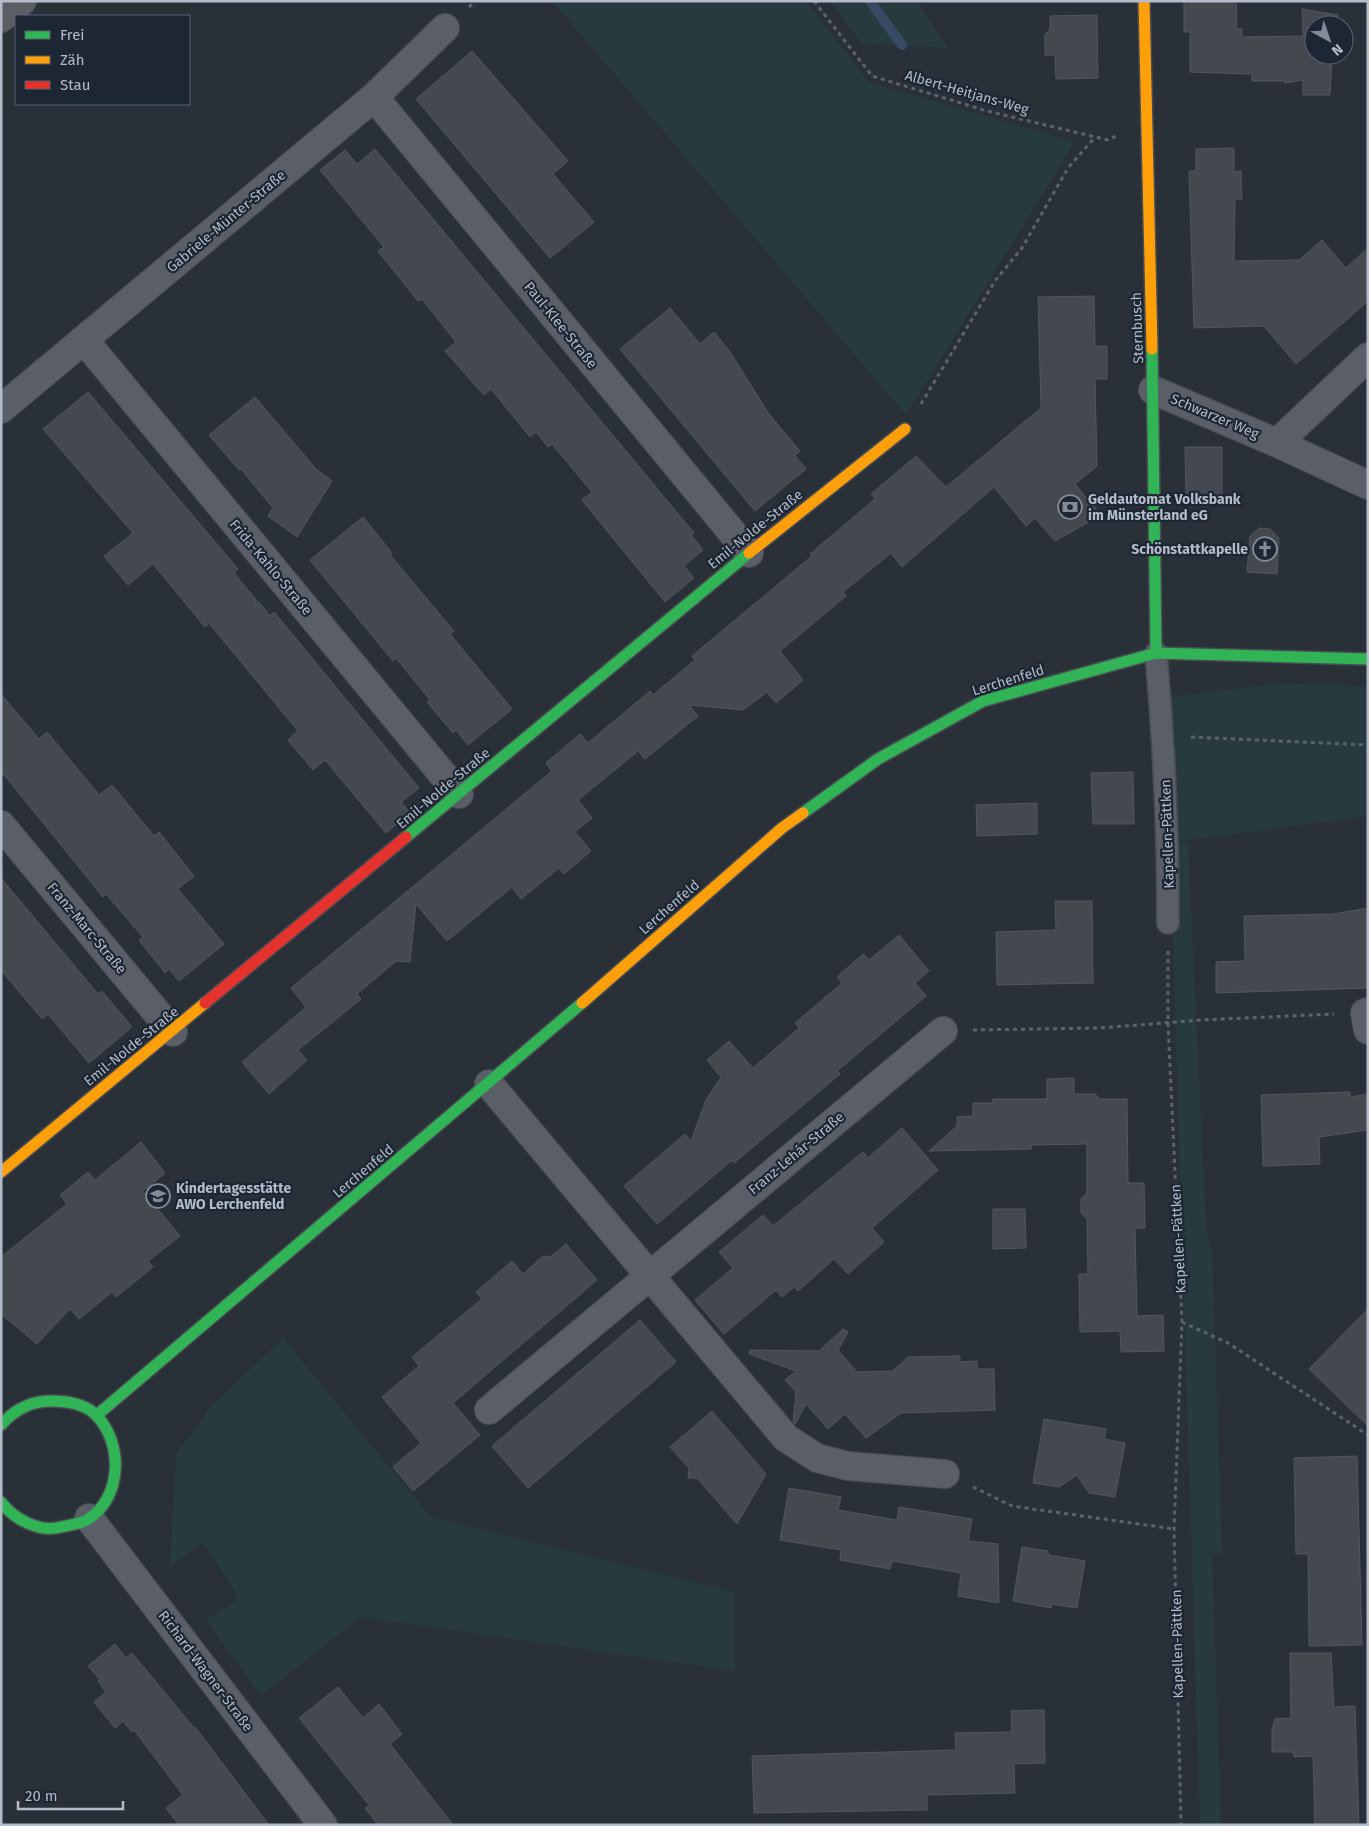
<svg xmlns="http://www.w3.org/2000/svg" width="1369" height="1826" font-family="'Fira Sans',sans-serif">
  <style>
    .green { fill: #273a3e }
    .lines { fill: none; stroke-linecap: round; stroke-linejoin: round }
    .stream { stroke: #384963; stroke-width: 10 }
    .building { fill: #444950; stroke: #52575f }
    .lane-casing { stroke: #484c53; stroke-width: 24 }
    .street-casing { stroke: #484c53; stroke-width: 30 }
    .fast-casing { stroke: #484c53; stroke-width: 14 }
    .slow-casing { stroke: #484c53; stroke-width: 14 }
    .jam-casing { stroke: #484c53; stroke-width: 14 }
    .path { stroke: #5d636a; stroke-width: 3; stroke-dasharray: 4 4; stroke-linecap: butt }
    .lane { stroke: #5a5e66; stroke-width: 21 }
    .street { stroke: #5a5e66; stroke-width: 28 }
    .fast { stroke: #30b455; stroke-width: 11 }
    .slow { stroke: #ff9f0a; stroke-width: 11 }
    .jam { stroke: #e5322d; stroke-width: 11 }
    .labels { text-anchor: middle; stroke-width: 4.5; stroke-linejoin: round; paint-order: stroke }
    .street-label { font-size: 14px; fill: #b4bcc9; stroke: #1d2633 }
    .poi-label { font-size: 14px; font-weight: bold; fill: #b4bcc9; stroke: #1d2633; text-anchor: start }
  </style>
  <rect width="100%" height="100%" fill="#2a3038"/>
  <path class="green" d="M 552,1 L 806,1 L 869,82 L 1075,142 L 906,415 Z
    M 830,1 L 916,1 L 948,48 L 862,44 Z
    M 1282,683 L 1368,686 L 1368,816 L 1168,843 L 1160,698 Z
    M 1188,842 L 1206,1228 L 1212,1251 L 1222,1554 L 1212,1554 L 1221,1825 L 1200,1825 L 1170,844 Z
    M 283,1338 L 430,1516 L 735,1592 L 735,1671 L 361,1617 L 261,1696 L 206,1620 L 239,1598 L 203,1543 L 170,1567 L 176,1454 L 212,1405 Z"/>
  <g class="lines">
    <path class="stream" d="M 870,1 L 902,45"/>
  </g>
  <path class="building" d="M 1184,1 L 1236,1 L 1237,29 L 1242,29 L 1242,37 L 1303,36 L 1302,9 L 1338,15 L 1336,25 L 1314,25 L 1314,55 L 1332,55 L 1330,95 L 1303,95 L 1303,80 L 1285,83 L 1285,81 L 1252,81 L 1252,74 L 1190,72 L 1190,32 L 1184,32 Z
    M 1097,15 L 1098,78 L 1056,79 L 1055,55 L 1045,55 L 1045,34 L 1050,30 L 1050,16 Z
    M 472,51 L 568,161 L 553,174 L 594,222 L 550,258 L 416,99 Z
    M 1234,148 L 1234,172 L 1241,171 L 1242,199 L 1235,199 L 1234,261 L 1299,260 L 1322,240 L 1346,268 L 1368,248 L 1368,301 L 1296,364 L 1264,326 L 1194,328 L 1189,171 L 1196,171 L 1196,149 Z
    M 375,149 L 694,533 L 691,535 L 703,550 L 684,566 L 694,578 L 665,602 L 582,500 L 592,492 L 552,444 L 548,447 L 536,432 L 530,437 L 491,389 L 484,395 L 445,351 L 456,342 L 422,299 L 418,301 L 378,251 L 384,247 L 320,170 L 345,150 L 357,164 Z
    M 1094,296 L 1095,346 L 1107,346 L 1107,379 L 1095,379 L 1097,466 L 1075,484 L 1101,515 L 1055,541 L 1035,518 L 1026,526 L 994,487 L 902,567 L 891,553 L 843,592 L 846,596 L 780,651 L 803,680 L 776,703 L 767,692 L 743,710 L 689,705 L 698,716 L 645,759 L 638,751 L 578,800 L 592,818 L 575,832 L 591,851 L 564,874 L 559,868 L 521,899 L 512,887 L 447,941 L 416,904 L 410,962 L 396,961 L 357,994 L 361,999 L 298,1050 L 307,1060 L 269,1094 L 242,1062 L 306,1007 L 291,988 L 552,771 L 546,763 L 580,734 L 588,743 L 650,691 L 653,695 L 695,660 L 692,656 L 812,556 L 810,554 L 875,499 L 871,494 L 916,456 L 946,487 L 1041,408 L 1038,297 Z
    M 670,308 L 700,344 L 714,332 L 730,352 L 769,414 L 800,451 L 795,456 L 806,469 L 755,511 L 620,349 Z
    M 88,392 L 238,569 L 234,573 L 257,601 L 254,606 L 259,602 L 270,616 L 274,612 L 419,788 L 401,802 L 410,813 L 386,833 L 325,760 L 313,770 L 288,740 L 298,731 L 209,623 L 205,627 L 153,564 L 128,585 L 104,556 L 133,533 L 43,429 Z
    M 255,397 L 316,469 L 332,481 L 297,537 L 268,516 L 273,508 L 241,469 L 239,470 L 209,435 Z
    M 1185,447 L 1222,447 L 1222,494 L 1186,495 Z
    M 363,517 L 392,553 L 390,555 L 454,631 L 450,634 L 512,709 L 468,745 L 456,730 L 453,733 L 427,702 L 430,700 L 396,658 L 393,661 L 310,560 Z
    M 1259,528 L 1270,529 L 1279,538 L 1277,574 L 1247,572 L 1250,536 Z
    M 1,694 L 39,739 L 47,732 L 99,795 L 112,785 L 154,836 L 159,832 L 194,876 L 178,889 L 224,944 L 179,981 L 169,969 L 165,973 L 139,940 L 143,937 L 106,894 L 103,897 L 1,771 Z
    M 1133,772 L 1134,824 L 1093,824 L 1091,773 Z
    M 1037,803 L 1037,834 L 977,836 L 976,805 Z
    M 1,878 L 98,994 L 102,991 L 132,1027 L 89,1063 L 48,1014 L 42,1019 L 1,970 Z
    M 1055,901 L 1092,901 L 1093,983 L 997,985 L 996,932 L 1056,930 Z
    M 1368,908 L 1368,988 L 1216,993 L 1216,962 L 1245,961 L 1244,916 L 1333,914 Z
    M 899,935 L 929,971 L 915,983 L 926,996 L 837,1071 L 840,1074 L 734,1163 L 732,1160 L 657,1224 L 624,1186 L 685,1134 L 691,1141 L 706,1100 L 721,1077 L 707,1060 L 729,1041 L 753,1068 L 799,1028 L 795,1023 L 842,983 L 837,977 L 863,954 L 869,960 Z
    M 1074,1078 L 1074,1094 L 1095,1094 L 1100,1099 L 1127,1099 L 1128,1183 L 1144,1183 L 1145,1228 L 1135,1228 L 1137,1316 L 1163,1315 L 1164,1351 L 1121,1352 L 1120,1331 L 1080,1332 L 1079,1274 L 1088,1274 L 1087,1219 L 1081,1213 L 1081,1199 L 1087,1193 L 1087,1144 L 1031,1145 L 1031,1149 L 929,1151 L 957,1126 L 957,1117 L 973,1116 L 973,1103 L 993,1103 L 993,1099 L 1047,1099 L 1047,1079 Z
    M 1350,1092 L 1351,1097 L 1368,1094 L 1368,1130 L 1319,1137 L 1320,1164 L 1263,1166 L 1261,1095 Z
    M 902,1128 L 938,1170 L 872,1228 L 884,1242 L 848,1274 L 834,1259 L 798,1291 L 794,1287 L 782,1297 L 776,1290 L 724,1334 L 695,1300 L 733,1268 L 719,1252 L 763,1215 L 773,1226 L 863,1152 L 868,1158 Z
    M 141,1142 L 165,1173 L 143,1191 L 180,1236 L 148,1261 L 153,1267 L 116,1297 L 112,1292 L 79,1319 L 70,1309 L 37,1344 L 1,1314 L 1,1257 L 67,1204 L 60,1195 L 88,1172 L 95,1180 Z
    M 993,1209 L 1025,1209 L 1026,1248 L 993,1249 Z
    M 566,1244 L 597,1280 L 453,1403 L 480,1435 L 413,1491 L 393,1467 L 421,1443 L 382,1397 L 419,1366 L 412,1357 L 482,1299 L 476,1292 L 512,1261 L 523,1274 L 543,1256 L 550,1257 Z
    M 1368,1309 L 1368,1426 L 1309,1369 Z
    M 640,1320 L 676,1362 L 528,1488 L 492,1446 Z
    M 843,1329 L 848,1332 L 838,1350 L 857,1372 L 893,1371 L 908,1357 L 960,1356 L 960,1362 L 977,1361 L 977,1369 L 994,1369 L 995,1410 L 901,1413 L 866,1438 L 845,1414 L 828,1429 L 806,1404 L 795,1424 L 793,1422 L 796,1392 L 785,1380 L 796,1371 L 749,1354 L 750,1350 L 819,1351 Z
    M 712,1411 L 766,1474 L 737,1524 L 697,1478 L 688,1478 L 689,1468 L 670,1447 Z
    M 1044,1419 L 1106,1429 L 1104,1439 L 1125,1443 L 1115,1497 L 1089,1493 L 1077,1475 L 1059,1487 L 1033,1483 Z
    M 1357,1456 L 1362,1645 L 1309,1646 L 1308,1554 L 1296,1554 L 1294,1458 Z
    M 789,1488 L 841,1497 L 838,1510 L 897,1520 L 899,1507 L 972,1519 L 968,1541 L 998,1544 L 999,1603 L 958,1596 L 961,1573 L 892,1561 L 890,1569 L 840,1560 L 841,1550 L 780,1540 Z
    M 1022,1547 L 1048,1551 L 1048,1555 L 1085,1561 L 1077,1608 L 1052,1604 L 1051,1608 L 1013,1601 Z
    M 115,1644 L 126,1658 L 132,1653 L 194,1728 L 195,1727 L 269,1825 L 179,1825 L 166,1808 L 183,1795 L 134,1730 L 132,1732 L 123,1721 L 115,1728 L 94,1702 L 106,1692 L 98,1681 L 100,1680 L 88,1666 Z
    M 1290,1653 L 1331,1653 L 1334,1707 L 1355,1706 L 1359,1825 L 1315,1825 L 1313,1756 L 1294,1757 L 1293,1752 L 1272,1752 L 1272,1730 L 1275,1719 L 1291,1718 Z
    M 338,1687 L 363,1718 L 379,1704 L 402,1734 L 390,1744 L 453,1825 L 378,1825 L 365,1808 L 369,1805 L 299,1718 Z
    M 1044,1710 L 1045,1763 L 1014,1764 L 1015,1793 L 927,1795 L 927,1810 L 754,1813 L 752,1756 L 956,1750 L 955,1733 L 1012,1732 L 1011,1711 Z"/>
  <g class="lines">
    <g class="lane-casing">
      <path id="lane" d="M 1156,653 C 1164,743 1168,833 1168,923"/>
    </g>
    <g class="street-casing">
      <path id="street" d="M 1,18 L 22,1
        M 374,97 L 749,553
        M 84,340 L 459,794
        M 1153,390 L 1277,443 L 1368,485
        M 1,409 L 374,97 L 445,28
        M 1277,443 L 1368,357
        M 1,825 L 173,1032
        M 1368,1012 L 1365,1013 L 1368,1030
        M 489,1084 L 786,1438 L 817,1458 L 848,1466 L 945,1474
        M 489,1410 L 943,1031
        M 89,1518 L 323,1825"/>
    </g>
    <g class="fast-casing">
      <path id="fast" d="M 1152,349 L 1156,653
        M 803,813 L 878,759 L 983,701 L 1156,653 L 1368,659
        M 406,837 L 749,553
        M 97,1415 L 582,1003
        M 1,1425 C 14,1410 30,1401 51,1401 C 66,1401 82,1403 94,1413 C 124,1441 123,1498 87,1520 C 80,1524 69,1525 61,1527 C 39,1533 14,1519 1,1502"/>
    </g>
    <g class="slow-casing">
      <path id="slow" d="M 1144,1 L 1152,349
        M 749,553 L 905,429
        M 582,1003 L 782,828 L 803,813
        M 1,1172 L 205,1003"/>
    </g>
    <g class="jam-casing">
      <path id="jam" d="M 205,1003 L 406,837"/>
    </g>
    <path class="path" d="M 814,1 L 872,76 L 987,111 L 1108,140 L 1116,136
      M 469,7 L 476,1
      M 921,404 L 995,281 L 1022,248 L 1068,168 L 1095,137
      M 1191,737 L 1368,745
      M 1168,951 L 1168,1024 L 1182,1322 L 1174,1529 L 1181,1825
      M 973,1030 L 1100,1028 L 1201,1020 L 1334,1014
      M 1182,1322 L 1228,1343 L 1368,1435
      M 973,1487 L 1012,1506 L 1174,1529"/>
    <use href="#lane" class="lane"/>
    <use href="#street" class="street"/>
    <use href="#fast" class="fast"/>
    <use href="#slow" class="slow"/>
    <use href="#jam" class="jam"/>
  </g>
  <defs>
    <g id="bank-ring" transform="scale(1.25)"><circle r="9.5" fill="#1d2633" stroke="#848b96" stroke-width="1.5"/><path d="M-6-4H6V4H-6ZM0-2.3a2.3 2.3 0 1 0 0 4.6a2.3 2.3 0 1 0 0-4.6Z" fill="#848b96"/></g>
    <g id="church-ring" transform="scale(1.25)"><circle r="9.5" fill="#1d2633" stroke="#848b96" stroke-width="1.5"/><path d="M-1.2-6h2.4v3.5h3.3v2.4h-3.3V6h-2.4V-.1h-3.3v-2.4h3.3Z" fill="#848b96"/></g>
    <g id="school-ring" transform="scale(1.25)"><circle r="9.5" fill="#1d2633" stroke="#848b96" stroke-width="1.5"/><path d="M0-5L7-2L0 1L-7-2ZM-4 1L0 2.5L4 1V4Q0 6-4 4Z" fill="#848b96"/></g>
  </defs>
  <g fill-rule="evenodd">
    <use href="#bank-ring" x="1070" y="507"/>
    <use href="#church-ring" x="1265" y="549"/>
    <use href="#school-ring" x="158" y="1196"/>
  </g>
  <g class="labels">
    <g class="street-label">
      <text transform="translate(967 92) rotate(16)" y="5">Albert-Heitjans-Weg</text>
      <text transform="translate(226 221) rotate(-40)" y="5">Gabriele-Münter-Straße</text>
      <text transform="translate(561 325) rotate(51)" y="5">Paul-Klee-Straße</text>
      <text transform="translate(1137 328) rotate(-92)" y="5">Sternbusch</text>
      <text transform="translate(1215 416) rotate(23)" y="5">Schwarzer Weg</text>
      <text transform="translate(755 529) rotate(-39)" y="5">Emil-Nolde-Straße</text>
      <text transform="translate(271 567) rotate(50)" y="5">Frida-Kahlo-Straße</text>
      <text transform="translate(1008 680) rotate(-17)" y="5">Lerchenfeld</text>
      <text transform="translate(443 788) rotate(-40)" y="5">Emil-Nolde-Straße</text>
      <text transform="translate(1167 834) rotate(-92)" y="5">Kapellen-Pättken</text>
      <text transform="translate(669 907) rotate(-41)" y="5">Lerchenfeld</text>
      <text transform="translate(87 928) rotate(50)" y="5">Franz-Marc-Straße</text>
      <text transform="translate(131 1046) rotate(-39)" y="5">Emil-Nolde-Straße</text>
      <text transform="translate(796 1153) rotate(-40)" y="5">Franz-Lehár-Straße</text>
      <text transform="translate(363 1171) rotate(-40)" y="5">Lerchenfeld</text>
      <text transform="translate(1178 1239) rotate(-93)" y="5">Kapellen-Pättken</text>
      <text transform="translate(1177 1644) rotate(-91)" y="5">Kapellen-Pättken</text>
      <text transform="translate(206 1671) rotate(53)" y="5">Richard-Wagner-Straße</text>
    </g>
    <g class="poi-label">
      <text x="1088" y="504">Geldautomat Volksbank<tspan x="1088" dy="16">im Münsterland eG</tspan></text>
      <text x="1248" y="554" text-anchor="end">Schönstattkapelle</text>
      <text x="176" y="1193">Kindertagesstätte<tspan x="176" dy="16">AWO Lerchenfeld</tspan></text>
    </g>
  </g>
  <rect width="1369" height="1826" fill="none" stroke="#b4bcc9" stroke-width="5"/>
  <rect x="15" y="15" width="175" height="90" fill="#1d2633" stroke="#59626f"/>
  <rect x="25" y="31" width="25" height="8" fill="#30b455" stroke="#59626f"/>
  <text x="60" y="40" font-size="15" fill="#b4bcc9">Frei</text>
  <rect x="25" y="56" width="25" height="8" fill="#ff9f0a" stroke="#59626f"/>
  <text x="60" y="65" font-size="15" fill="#b4bcc9">Zäh</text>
  <rect x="25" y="81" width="25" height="8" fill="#e5322d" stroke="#59626f"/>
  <text x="60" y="90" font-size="15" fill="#b4bcc9">Stau</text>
  <g transform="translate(1329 40) rotate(140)"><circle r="24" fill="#1d2633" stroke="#59626f"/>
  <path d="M0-4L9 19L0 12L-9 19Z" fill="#848b96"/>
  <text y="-8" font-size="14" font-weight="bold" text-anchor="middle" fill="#b4bcc9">N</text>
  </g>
  <path d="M18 1801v8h105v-8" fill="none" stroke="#b4bcc9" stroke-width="2.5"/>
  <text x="25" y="1801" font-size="15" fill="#b4bcc9" stroke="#1d2633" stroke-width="4" paint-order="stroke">20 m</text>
</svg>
